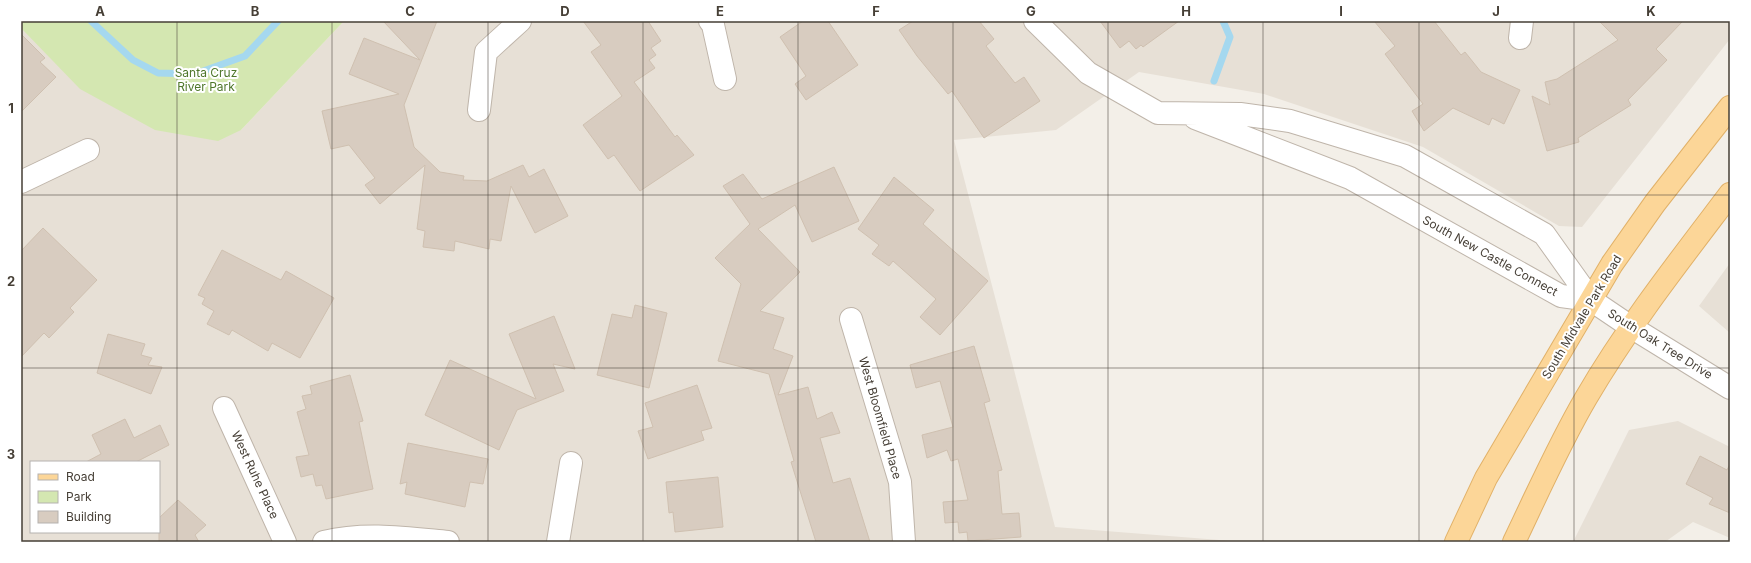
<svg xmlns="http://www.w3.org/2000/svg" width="1751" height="563" font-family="Inter,sans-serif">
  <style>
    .residential { fill: #e7e0d6; fill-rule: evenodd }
    .green { fill: #d4e7b1 }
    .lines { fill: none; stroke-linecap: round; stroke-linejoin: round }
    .stream { stroke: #a5d8ef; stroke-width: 7 }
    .building { fill: #d8ccc0; stroke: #cfc0b0 }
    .minor-casing { stroke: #bfb5aa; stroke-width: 24 }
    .major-casing { stroke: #e1b168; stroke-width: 24 }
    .minor { stroke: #fff; stroke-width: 22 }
    .major { stroke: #fcd698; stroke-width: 22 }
    .grid { fill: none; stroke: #463f36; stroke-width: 1; stroke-opacity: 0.55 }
    .labels { text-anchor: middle; stroke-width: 4; stroke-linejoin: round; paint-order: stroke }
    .park-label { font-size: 12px; fill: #4f772b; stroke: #fff }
    .street-label { font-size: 12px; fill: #463f36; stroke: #fff }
    .neatline { fill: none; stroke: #463f36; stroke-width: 1.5 }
    .grid-label { font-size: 13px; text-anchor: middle; font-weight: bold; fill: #463f36 }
  </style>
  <rect width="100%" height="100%" fill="#f3efe8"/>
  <path class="residential" d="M 344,21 L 1730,21 L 1730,39 L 1582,227 L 1559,226 L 1423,147 L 1264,94 L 1139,72 L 1056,130 L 954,140 L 1055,527 L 1245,542 L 21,542 L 21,28 L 241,130 ZM 31,462 L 159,462 L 159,532 L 31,532 Z
    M 1730,263 L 1730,333 L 1699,306 Z
    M 1678,421 L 1730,447 L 1730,538 L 1693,522 L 1665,542 L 1573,542 L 1629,430 Z"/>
  <path class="green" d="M 21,21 L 344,21 L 241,130 L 218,141 L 155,130 L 80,89 L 21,28 Z"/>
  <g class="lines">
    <path class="stream" d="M 91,21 L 133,60 L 158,73 L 195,74 L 245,56 L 278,21
      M 1214,81 L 1230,37 L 1223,21"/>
  </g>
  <path class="building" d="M 383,21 L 437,21 L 404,105 L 414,147 L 440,172 L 464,176 L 463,180 L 487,181 L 523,165 L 529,177 L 544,169 L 568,216 L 535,233 L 511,186 L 501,241 L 490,239 L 489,249 L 455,241 L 454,251 L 423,247 L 425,231 L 417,229 L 425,165 L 380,204 L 365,185 L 375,178 L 349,145 L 331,149 L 322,111 L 399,94 L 349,74 L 364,38 L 420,60 Z
    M 583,21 L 648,21 L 661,41 L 651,48 L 656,55 L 649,60 L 655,68 L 634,82 L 675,137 L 677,135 L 694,155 L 640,191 L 614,155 L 608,159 L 583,125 L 622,96 L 591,52 L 601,45 Z
    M 803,21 L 828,21 L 858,65 L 806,100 L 795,84 L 806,76 L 780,37 Z
    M 913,21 L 979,21 L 994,39 L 986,46 L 1015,83 L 1024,77 L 1040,101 L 984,138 L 952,91 L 948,94 L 917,56 L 899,30 Z
    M 1100,21 L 1179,21 L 1143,47 L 1141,45 L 1136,49 L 1129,41 L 1120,48 Z
    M 1374,21 L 1434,21 L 1461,55 L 1465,52 L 1481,72 L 1520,90 L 1504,124 L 1492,118 L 1489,125 L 1453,108 L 1424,131 L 1412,111 L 1423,104 L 1385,54 L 1395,46 Z
    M 1599,21 L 1683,21 L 1656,49 L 1667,60 L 1628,100 L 1631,105 L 1578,138 L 1579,142 L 1547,151 L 1532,96 L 1550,105 L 1545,82 L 1557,79 L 1618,40 Z
    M 21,34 L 45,58 L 40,62 L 56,77 L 21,112 Z
    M 834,167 L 859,221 L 812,242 L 795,205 L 758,229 L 800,272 L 760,311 L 784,318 L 773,349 L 793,356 L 778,395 L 808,387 L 817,419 L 832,412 L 840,433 L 820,438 L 833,483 L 850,478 L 870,542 L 816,542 L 791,462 L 794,461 L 769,374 L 718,361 L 741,284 L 715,258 L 750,224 L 723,186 L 743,174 L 762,199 Z
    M 894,177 L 934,210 L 923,224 L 988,281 L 940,335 L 920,317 L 936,299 L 893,261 L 889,266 L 872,254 L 879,245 L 858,229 Z
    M 43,228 L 97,280 L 70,308 L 74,312 L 49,338 L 44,333 L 21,357 L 21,251 Z
    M 222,250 L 281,280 L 286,271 L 334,298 L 300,358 L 272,343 L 268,351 L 232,330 L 229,335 L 207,324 L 214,311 L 202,304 L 205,298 L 198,295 Z
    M 635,305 L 667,313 L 649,388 L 597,375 L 612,314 L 632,318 Z
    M 554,316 L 575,369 L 553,364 L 564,391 L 517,410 L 499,450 L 425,415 L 450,360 L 536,399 L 509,334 Z
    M 108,334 L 145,344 L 141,355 L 152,358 L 148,365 L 162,367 L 151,394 L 97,373 Z
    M 974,346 L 990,401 L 984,403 L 1002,470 L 998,471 L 1002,514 L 1019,513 L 1021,537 L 968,541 L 967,532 L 959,533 L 958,522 L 945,523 L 943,502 L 968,500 L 958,459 L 951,461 L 947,450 L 927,458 L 922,435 L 953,427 L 940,381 L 916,388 L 910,365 Z
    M 350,375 L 363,421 L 359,422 L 373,489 L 326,499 L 322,485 L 316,486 L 313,474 L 301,477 L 296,457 L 309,455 L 297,412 L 306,409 L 302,396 L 312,394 L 310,386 Z
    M 697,385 L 712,428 L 701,431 L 704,440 L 648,459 L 638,431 L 653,427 L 645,403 Z
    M 125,419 L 134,438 L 160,425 L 169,445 L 136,462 L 86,462 L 101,454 L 92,435 Z
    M 408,443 L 488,459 L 483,484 L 470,482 L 465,507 L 405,494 L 407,482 L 400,484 Z
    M 1700,456 L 1727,470 L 1730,464 L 1730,513 L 1709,504 L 1713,498 L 1686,484 Z
    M 718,477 L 723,527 L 675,532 L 673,512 L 669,513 L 666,482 Z
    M 178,500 L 206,525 L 195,535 L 199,542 L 159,542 L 159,518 Z"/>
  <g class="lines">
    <g class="minor-casing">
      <path id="minor" d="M 710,21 L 713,25 L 725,79
        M 1035,21 L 1088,73 L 1158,113 L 1240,114 L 1290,121 L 1405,156 L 1544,234 L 1591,300 L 1631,327 L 1730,388
        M 1520,38 L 1522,21
        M 479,110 L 486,52 L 520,21
        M 1195,118 L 1350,178 L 1561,296 L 1591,300
        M 21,182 L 88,150
        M 851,319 L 900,482 L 904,542
        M 224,408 L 285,542
        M 324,542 C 365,532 406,538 448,542
        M 558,542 L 571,463"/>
    </g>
    <g class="major-casing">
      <path id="major" d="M 1456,542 L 1486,478 L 1612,264 L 1655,203 L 1730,107
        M 1514,542 C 1537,494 1559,444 1586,398 C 1628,326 1680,260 1730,194"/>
    </g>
    <use href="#minor" class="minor"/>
    <use href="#major" class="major"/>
  </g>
  <path class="grid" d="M 177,21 L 177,542M 332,21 L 332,542M 488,21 L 488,542M 643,21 L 643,542M 798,21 L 798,542M 953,21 L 953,542M 1108,21 L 1108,542M 1263,21 L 1263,542M 1419,21 L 1419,542M 1574,21 L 1574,542M 21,195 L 1730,195M 21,368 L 1730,368"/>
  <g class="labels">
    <g class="park-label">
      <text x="206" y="77">Santa Cruz<tspan x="206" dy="14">River Park</tspan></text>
    </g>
    <g class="street-label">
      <text transform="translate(1490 256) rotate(29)" y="4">South New Castle Connect</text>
      <text transform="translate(1582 317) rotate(-59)" y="4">South Midvale Park Road</text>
      <text transform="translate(1660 344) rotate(32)" y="4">South Oak Tree Drive</text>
      <text transform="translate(880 418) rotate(74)" y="4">West Bloomfield Place</text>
      <text transform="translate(255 475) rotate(65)" y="4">West Ruhe Place</text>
    </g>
  </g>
  <rect width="1751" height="563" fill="none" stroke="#ffffff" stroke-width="44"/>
  <rect x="30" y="461" width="130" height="72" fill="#ffffff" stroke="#b5b2af"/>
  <rect x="38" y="474" width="20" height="6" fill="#fcd698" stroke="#b5b2af"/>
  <text x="66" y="481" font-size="12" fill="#463f36">Road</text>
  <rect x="38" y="491" width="20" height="12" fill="#d4e7b1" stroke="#b5b2af"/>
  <text x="66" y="501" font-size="12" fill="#463f36">Park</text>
  <rect x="38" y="511" width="20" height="12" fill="#d8ccc0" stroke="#b5b2af"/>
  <text x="66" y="521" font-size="12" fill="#463f36">Building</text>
  <rect x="22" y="22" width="1707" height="519" class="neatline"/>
  <g class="grid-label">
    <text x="100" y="16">A</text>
    <text x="255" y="16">B</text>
    <text x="410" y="16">C</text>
    <text x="565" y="16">D</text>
    <text x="720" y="16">E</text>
    <text x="876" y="16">F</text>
    <text x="1031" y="16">G</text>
    <text x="1186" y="16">H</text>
    <text x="1341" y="16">I</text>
    <text x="1496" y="16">J</text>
    <text x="1651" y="16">K</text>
    <text x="11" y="113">1</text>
    <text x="11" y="286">2</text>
    <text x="11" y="459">3</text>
  </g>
</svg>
